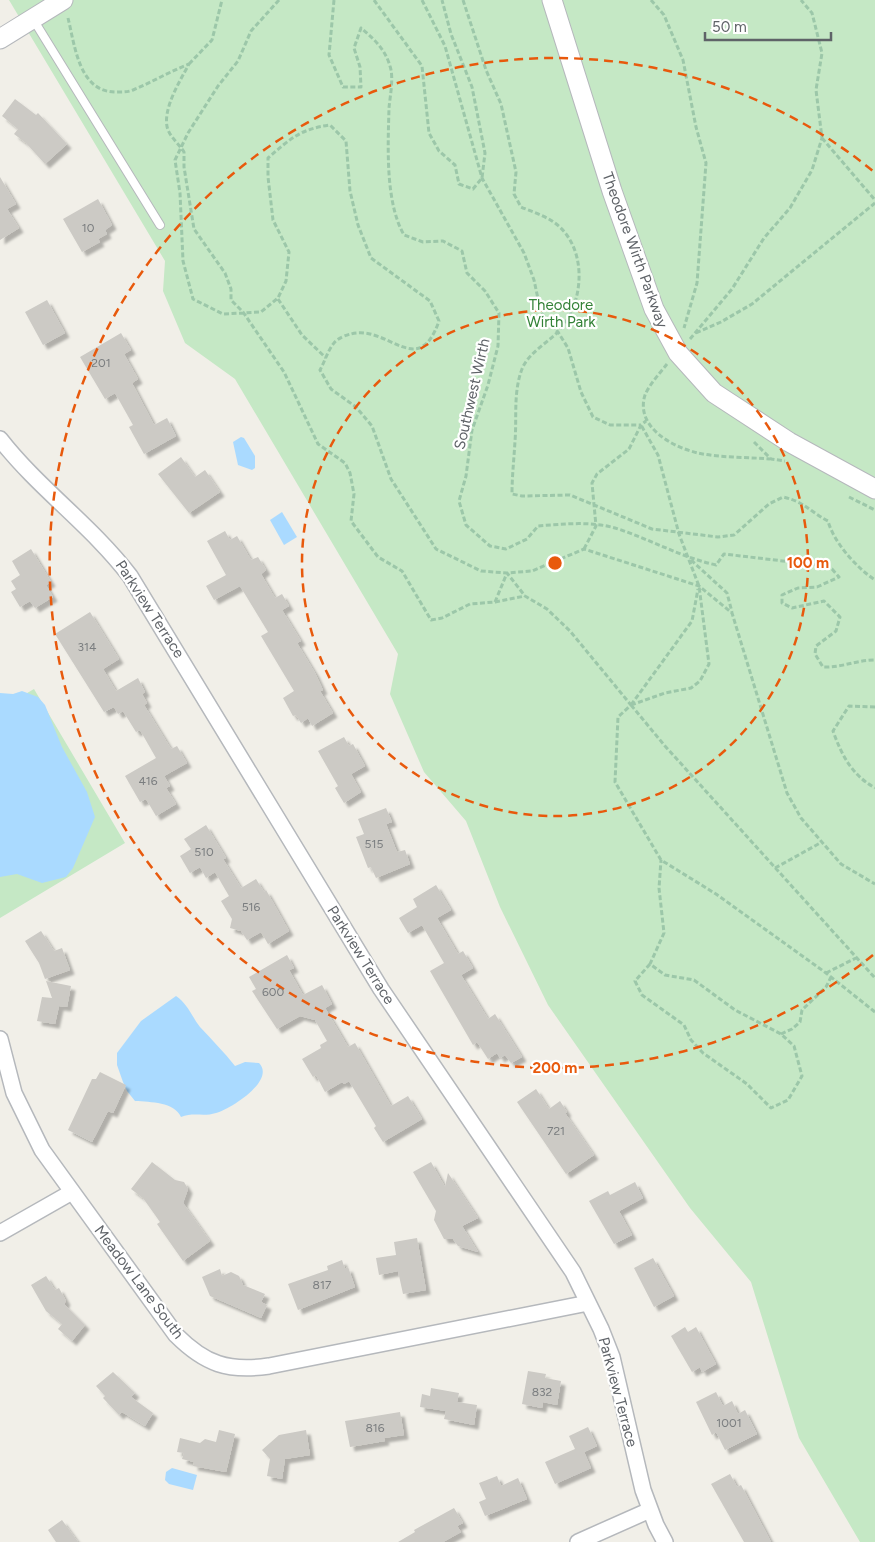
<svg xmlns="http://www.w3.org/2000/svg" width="875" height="1542" font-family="Figtree,sans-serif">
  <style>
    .green { fill: #c5e8c5 }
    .water { fill: #aadaff }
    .building { fill: #cccac5; filter: url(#shadow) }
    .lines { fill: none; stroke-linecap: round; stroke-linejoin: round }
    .service-casing { stroke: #b5b8bc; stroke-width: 10 }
    .minor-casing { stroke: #b5b8bc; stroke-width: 18 }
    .tertiary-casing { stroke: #b5b8bc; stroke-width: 21 }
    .path { stroke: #9cc7a9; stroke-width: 3; stroke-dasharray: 5 2.5; stroke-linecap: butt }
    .service { stroke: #fff; stroke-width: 8 }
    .minor { stroke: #fff; stroke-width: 15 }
    .tertiary { stroke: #fff; stroke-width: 19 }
    .ring { fill: none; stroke: #e8590c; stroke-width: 2.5; stroke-dasharray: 9 6 }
    .labels { text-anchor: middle; stroke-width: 4.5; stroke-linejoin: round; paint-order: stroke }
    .number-label { font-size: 12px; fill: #7a7d7f }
    .street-label { font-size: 15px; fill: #5f6368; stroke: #fff }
    .park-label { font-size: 15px; fill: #348238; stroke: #fff }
    .centre { fill: #e8590c; stroke: #fff; stroke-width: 2.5 }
    .ring-label { font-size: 15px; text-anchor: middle; font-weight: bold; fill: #e8590c; stroke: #fff; stroke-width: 4.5; stroke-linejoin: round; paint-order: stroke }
  </style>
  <defs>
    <filter id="shadow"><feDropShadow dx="4.5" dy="4.5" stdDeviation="1" flood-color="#0004"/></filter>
  </defs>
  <rect width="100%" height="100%" fill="#f1efe8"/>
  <path class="green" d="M 9,0 L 875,0 L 875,1542 L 860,1542 L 799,1438 L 751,1282 L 690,1208 L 548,1005 L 500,907 L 466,821 L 424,772 L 390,694 L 398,654 L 235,379 L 185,343 L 163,291 L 165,261 Z
    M 34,689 L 125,843 L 0,918 L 0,709 Z"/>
  <path class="water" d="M 241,437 L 244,438 L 255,456 L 255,468 L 252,470 L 238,465 L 233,442 Z
    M 282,512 L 297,537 L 284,545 L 270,520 Z
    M 22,691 L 38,697 L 45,705 L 62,747 L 87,792 L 95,817 L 73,868 L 66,877 L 42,883 L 17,874 L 0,877 L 0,693 L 13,694 Z
    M 176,996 C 188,1004 192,1017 200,1027 C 212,1040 224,1052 235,1066 L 245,1062 L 259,1063 C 276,1080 231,1109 216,1113 C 204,1117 193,1112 181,1117 C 174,1102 151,1102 135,1101 L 127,1091 L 123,1082 L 117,1065 L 117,1053 L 141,1021 Z
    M 172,1468 L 197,1475 L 193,1490 L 169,1484 L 165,1480 L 166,1472 Z"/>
  <path class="building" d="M 15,99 L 36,115 L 38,113 L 67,144 L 45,164 L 26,143 L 14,134 L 18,129 L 2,116 Z
    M 0,177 L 16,204 L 7,209 L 19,228 L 0,240 Z
    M 98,199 L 112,225 L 105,230 L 107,234 L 98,239 L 100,242 L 82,252 L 63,219 Z
    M 47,300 L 65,333 L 43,345 L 25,312 Z
    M 121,333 L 131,350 L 124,354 L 138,379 L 132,383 L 154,425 L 167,418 L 176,436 L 144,454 L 129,427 L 133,425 L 115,393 L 105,399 L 80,357 Z
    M 181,457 L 195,477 L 205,470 L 220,492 L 189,513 L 158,474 Z
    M 225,531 L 230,540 L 237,536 L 251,560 L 258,557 L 266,570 L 261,574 L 275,598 L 282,594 L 289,606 L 282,610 L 301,641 L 297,643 L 315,673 L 323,690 L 320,691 L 333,713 L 312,726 L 308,718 L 301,723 L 296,715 L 293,716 L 283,698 L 294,691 L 261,636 L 268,632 L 240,586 L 214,600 L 206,586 L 226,575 L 207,541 Z
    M 31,549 L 51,582 L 46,585 L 53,597 L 35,608 L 30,601 L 20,607 L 11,592 L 16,589 L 11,581 L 20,575 L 12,561 Z
    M 90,612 L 119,659 L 103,669 L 116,691 L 138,678 L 145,692 L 142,694 L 147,703 L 144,705 L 171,749 L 177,746 L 187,763 L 164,776 L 170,786 L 166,788 L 176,804 L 156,816 L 146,799 L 140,802 L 125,776 L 156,758 L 140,730 L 136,732 L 123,711 L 118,714 L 114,707 L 104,712 L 55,634 Z
    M 344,737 L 349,746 L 353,744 L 365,766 L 351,774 L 361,792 L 344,803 L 335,788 L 338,786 L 318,751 Z
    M 386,808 L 392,822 L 386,824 L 397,852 L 405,850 L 410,864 L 376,878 L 371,867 L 368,868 L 356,837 L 364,834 L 358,819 Z
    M 206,825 L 226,858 L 223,859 L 241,888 L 256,879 L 264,892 L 266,890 L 289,931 L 268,944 L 261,932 L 247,940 L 241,931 L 230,928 L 232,919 L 221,901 L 229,896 L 215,872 L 206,878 L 200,867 L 190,873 L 180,856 L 191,849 L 184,839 Z
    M 436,885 L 451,910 L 437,918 L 458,954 L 463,951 L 473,968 L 461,975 L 488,1019 L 495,1014 L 522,1057 L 511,1063 L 505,1055 L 500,1058 L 497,1053 L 488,1059 L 477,1042 L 473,1045 L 430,971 L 444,963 L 422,925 L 408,933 L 399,918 L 417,907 L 413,899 Z
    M 41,931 L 54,951 L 62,948 L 70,970 L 45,979 L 39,963 L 25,941 Z
    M 287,955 L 294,968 L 289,970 L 303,995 L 322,985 L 332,1004 L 325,1008 L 348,1047 L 355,1043 L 391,1106 L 408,1096 L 422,1119 L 383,1142 L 374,1128 L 376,1126 L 349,1081 L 344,1084 L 342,1082 L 325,1092 L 316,1075 L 313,1077 L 302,1059 L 321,1048 L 320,1045 L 327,1041 L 315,1020 L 300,1016 L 277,1029 L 252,991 L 256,989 L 249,977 Z
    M 46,981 L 71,986 L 67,1007 L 59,1006 L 55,1024 L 37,1021 L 42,997 L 52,998 Z
    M 100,1072 L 126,1085 L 113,1113 L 108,1111 L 92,1142 L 68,1130 L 92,1079 L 96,1079 Z
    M 536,1089 L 549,1109 L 560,1101 L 567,1112 L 565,1113 L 594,1155 L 566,1174 L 517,1102 Z
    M 152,1162 L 175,1180 L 184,1182 L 188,1189 L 183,1203 L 210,1241 L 183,1261 L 157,1224 L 160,1222 L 143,1198 L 131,1189 Z
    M 431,1162 L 445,1187 L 448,1173 L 478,1218 L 462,1226 L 478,1252 L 458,1246 L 453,1239 L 444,1239 L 434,1220 L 436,1211 L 413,1172 Z
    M 635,1182 L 643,1198 L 619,1211 L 632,1235 L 614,1244 L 589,1201 L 608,1191 L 610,1195 Z
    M 417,1238 L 426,1290 L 403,1294 L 398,1271 L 379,1275 L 376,1258 L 396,1255 L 394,1242 Z
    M 653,1258 L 674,1296 L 654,1307 L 634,1268 Z
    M 342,1260 L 345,1269 L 348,1267 L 355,1287 L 298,1310 L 288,1284 L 328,1270 L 327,1266 Z
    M 220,1269 L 222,1276 L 231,1272 L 239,1276 L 243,1285 L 265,1294 L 261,1302 L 267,1305 L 261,1318 L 210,1296 L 202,1277 Z
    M 46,1276 L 55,1290 L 59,1288 L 66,1301 L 64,1304 L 85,1325 L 72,1341 L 58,1329 L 62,1324 L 46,1311 L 31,1285 Z
    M 685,1327 L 688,1332 L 696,1327 L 716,1364 L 702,1372 L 700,1367 L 692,1372 L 671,1336 Z
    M 528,1371 L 546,1374 L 545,1378 L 561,1381 L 557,1405 L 543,1402 L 542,1408 L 522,1404 Z
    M 113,1372 L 135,1393 L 131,1397 L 153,1413 L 145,1426 L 122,1412 L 119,1415 L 103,1398 L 105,1396 L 96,1386 Z
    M 431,1388 L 459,1393 L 457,1402 L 477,1405 L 474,1425 L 444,1419 L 446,1411 L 420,1407 L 422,1394 L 430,1396 Z
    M 716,1392 L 723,1406 L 732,1401 L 738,1414 L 745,1410 L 757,1434 L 725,1450 L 716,1432 L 712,1435 L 696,1402 Z
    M 400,1412 L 404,1435 L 384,1438 L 385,1441 L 350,1447 L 345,1421 Z
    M 588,1427 L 597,1446 L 584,1452 L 591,1468 L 555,1484 L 545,1462 L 575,1449 L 569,1436 Z
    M 219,1430 L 235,1434 L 226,1472 L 193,1466 L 194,1462 L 182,1459 L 184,1453 L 177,1452 L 180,1438 L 200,1443 L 205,1439 L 216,1442 Z
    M 306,1430 L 310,1455 L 285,1459 L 282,1479 L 267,1476 L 270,1459 L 262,1450 L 279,1435 Z
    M 730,1474 L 737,1487 L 741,1485 L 771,1542 L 744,1542 L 711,1484 Z
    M 497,1476 L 501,1486 L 518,1478 L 527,1499 L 485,1516 L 479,1502 L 486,1499 L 479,1483 Z
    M 454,1508 L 463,1523 L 457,1526 L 461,1532 L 443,1542 L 398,1542 L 415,1532 L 414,1530 Z
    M 62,1520 L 78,1542 L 56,1542 L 48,1530 Z"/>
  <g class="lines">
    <g class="service-casing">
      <path id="service" d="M 33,19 L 160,225"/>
    </g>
    <g class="minor-casing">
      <path id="minor" d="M 0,439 C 39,489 92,526 130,576 L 381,989 L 573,1272 L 601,1329 L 612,1357 L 643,1490 L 656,1525 L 665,1542
        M 0,1039 L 14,1093 L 42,1150 L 176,1335 C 205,1364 228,1372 269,1366 L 588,1303
        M 0,1233 L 72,1192
        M 578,1542 L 650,1510"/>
    </g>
    <g class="tertiary-casing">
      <path id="tertiary" d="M 552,0 L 612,191 L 654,309 L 678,353 L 714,393 L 789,442 L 875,489
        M 0,39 L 63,0"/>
    </g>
    <path class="path" d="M 279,0 L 251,31 L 238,61 L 218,86 L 188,133 L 175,160 L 180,193 L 183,261 L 193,299 L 223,314 L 261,312 L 278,298 L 286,281 L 289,252 L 273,220 L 268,177 L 268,158 C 290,139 300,129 330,125 L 346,141 L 350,191 L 358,225 L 371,258 L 430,301 L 439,321 C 418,381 388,324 351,334 C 346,335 338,338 334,343 C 328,350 325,361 320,370 L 331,389 L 356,407 L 372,426 L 391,479 L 436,549 L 481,571 L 507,573 L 532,571 L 584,549 L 699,586 L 732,613 L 787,793 L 801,818 L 841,864 L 875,884
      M 334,0 L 329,55 L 343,87 L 361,87 L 360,67 L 354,48 L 361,28 C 374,39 385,49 390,66 C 394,78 390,96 389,108 C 388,146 385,202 404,235 L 423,242 L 443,241 L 462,251 L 467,273 L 485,291 L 499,313 L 498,346 L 488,385 L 472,430 L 466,476 L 459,501 L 466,525 L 490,546 L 506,549 L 527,539 L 538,526 C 563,524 591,521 615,528 C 650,539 680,557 716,565 L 724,554 L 817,565 L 832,569 L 839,577 L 817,587 L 798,588 L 782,595 L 782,603 L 792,608 L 824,601 L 840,617 L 836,631 L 816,646 L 815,654 L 823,667 C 841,668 856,660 875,660
      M 374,0 L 422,66 L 429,133 L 439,151 L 455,165 L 459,184 L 473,189 L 482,178 L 485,153 L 472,87 L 451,34 L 442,0
      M 422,0 L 445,46 L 482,178 L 524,253 L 534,280 L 541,313 L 558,332 L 568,348 L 581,392 L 593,417 L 610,425 L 641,425
      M 463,0 L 486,70 L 501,104 L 516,172 L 514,194 L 521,207 C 530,211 543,215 552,221 C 586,243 586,295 563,326 C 552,341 529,351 522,369 C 513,393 517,417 515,441 C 514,459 512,476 512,494 L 522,496 L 570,495 L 652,529 L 718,537 L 734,535 L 769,504 L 783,497 C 805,502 809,511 828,521 C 834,543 857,568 875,580
      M 651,0 L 664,15 L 683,60 L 696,127 L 706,163 L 697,283 L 684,328
      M 68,18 C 75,46 79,94 118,92 C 123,92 128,92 133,90 C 152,82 169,72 189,64 C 180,81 161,111 168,130 C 172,139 179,144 184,152 L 184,167 L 194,229 L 225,273 L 231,289 L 231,300 L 243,312 L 284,372 L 318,444 L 345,463 L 350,473 L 354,494 L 351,521 L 378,557 L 402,571 L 431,620 L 442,618 L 470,604 L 495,602 L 507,573 L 525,596 L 547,609 L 570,631 L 631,705 L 618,717 L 615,782 L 661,860 L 716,894 L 826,973 L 875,1012
      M 189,64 L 212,40 L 222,0
      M 822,138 L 875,200
      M 278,299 L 302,335 L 326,358
      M 696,333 L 721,322 L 752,304 L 875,203
      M 690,339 L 732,289 L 764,238 L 790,208 L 812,170 L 822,138 L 816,90 L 822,53 L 812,13 L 801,0
      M 667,364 C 660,373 649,385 645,395 C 635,427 672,447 698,453 C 721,458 747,457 770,459
      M 754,442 L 771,459 L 785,461
      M 849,497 L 875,510
      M 584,549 L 596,526 L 592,483 L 597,474 L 629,449 L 641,425 L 646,421
      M 691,560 L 727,593 L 732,612
      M 495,602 L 525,596
      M 631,705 L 665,746 L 875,978
      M 631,705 L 665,693 L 691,688 L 700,681 L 709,664 L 699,586 L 679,534 L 658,455 L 641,425
      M 631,705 L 692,621 L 698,589
      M 875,707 L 849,706 L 833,731 C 842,756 852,775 875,788
      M 775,868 L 822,842
      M 650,964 L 635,981 L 642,995 L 684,1025 L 691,1040 L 703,1053 L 747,1084 L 771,1108 L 788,1100 L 802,1076 L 794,1046 L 781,1034 L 735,1010 L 694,980 L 665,975 L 650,964 L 664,933 L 659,888 L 661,860
      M 826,973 L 856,958
      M 781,1034 L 792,1029 L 800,1022 L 802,1010 L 826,987 L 831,977"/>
    <use href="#service" class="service"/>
    <use href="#minor" class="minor"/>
    <use href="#tertiary" class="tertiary"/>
  </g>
  <g class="ring">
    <circle cx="555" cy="563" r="253"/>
    <path d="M873 955A505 505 0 1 1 873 171"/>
  </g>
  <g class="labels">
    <g class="number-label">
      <text x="88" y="232">10</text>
      <text x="101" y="367">201</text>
      <text x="87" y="651">314</text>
      <text x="148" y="785">416</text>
      <text x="374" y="848">515</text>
      <text x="204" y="856">510</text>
      <text x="251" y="911">516</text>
      <text x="273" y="996">600</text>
      <text x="556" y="1135">721</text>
      <text x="322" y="1289">817</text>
      <text x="542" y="1396">832</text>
      <text x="729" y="1427">1001</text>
      <text x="375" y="1432">816</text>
    </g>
    <g class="street-label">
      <text transform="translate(635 250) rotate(70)" y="5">Theodore Wirth Parkway</text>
      <text transform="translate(472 394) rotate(-77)" y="5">Southwest Wirth</text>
      <text transform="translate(150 609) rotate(57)" y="5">Parkview Terrace</text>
      <text transform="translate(361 955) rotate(58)" y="5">Parkview Terrace</text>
      <text transform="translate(139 1282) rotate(53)" y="5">Meadow Lane South</text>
      <text transform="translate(618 1392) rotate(75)" y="5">Parkview Terrace</text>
    </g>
    <g class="park-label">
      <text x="561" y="310">Theodore<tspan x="561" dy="17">Wirth Park</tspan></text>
    </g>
  </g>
  <circle cx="555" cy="563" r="8" class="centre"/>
  <g class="ring-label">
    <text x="808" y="568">100 m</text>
    <text x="555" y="1073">200 m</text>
  </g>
  <path d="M705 32v8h126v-8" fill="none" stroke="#5f6368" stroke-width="2.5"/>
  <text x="712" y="32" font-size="15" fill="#5f6368" stroke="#ffffff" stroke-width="4" paint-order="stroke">50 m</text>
</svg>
